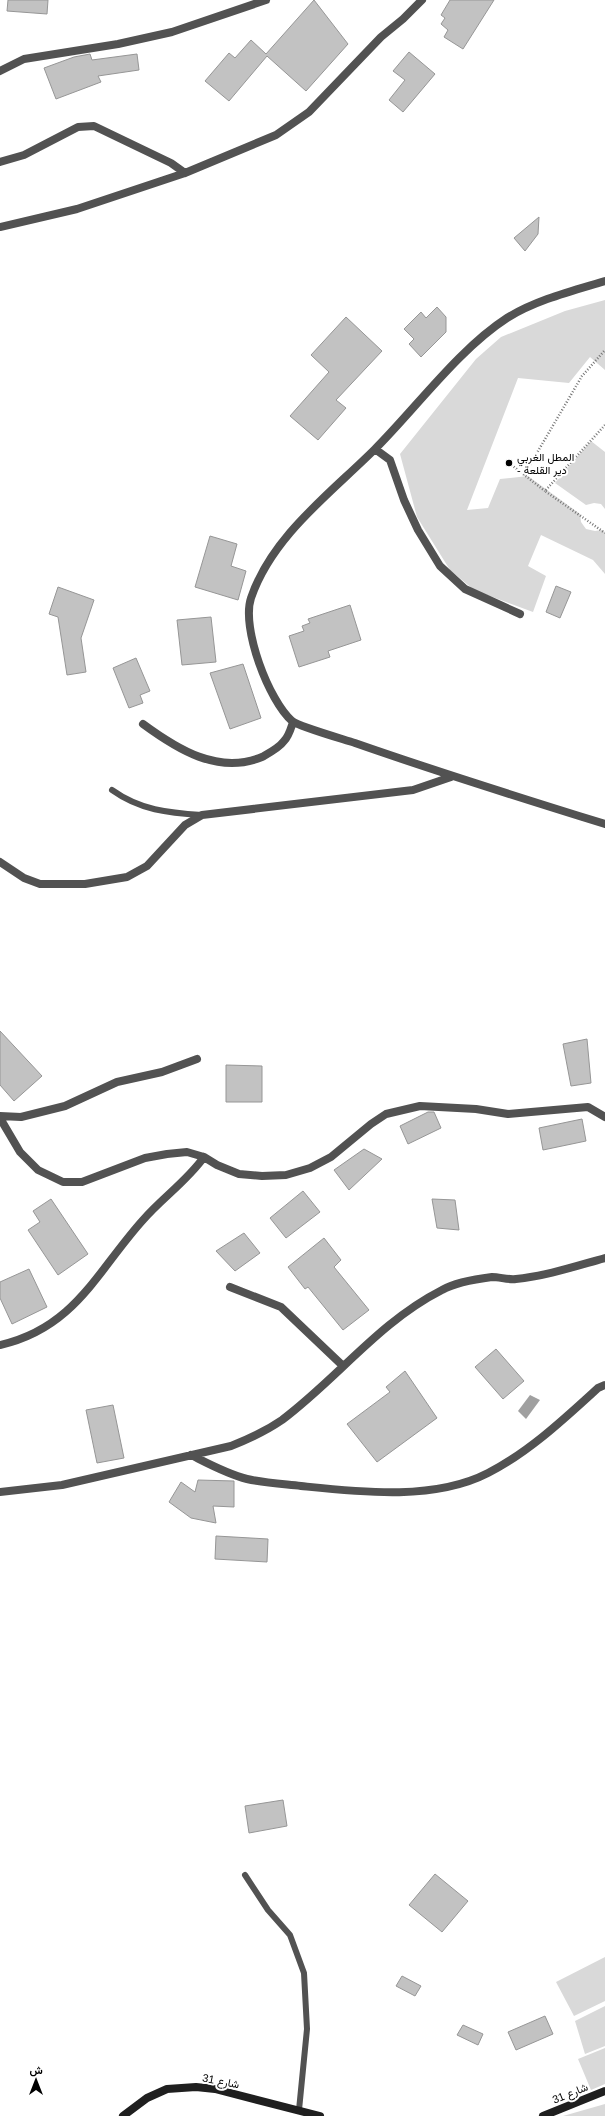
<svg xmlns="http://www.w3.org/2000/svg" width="605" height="2116" font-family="Helvetica,Vazirmatn,sans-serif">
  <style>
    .green { fill: #d9d9d9 }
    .water { fill: #a0a0a0 }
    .building { fill: #c2c2c2; stroke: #969696 }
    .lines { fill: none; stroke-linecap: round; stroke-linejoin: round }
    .path { stroke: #747474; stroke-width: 2.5; stroke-dasharray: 1 2; stroke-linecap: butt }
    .service { stroke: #525252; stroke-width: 6 }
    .minor { stroke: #525252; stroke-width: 8 }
    .secondary { stroke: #1f1f1f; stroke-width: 8 }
    .poi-dot { fill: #000; stroke: #fff; stroke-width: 1.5 }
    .labels { text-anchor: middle; stroke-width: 4; stroke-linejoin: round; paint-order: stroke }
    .poi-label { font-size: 11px; fill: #000; stroke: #fff; text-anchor: start }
    .street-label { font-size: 11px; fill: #000; stroke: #fff }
  </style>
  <rect width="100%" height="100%" fill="#fff"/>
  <path class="green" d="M 605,300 L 605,370 L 590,357 L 569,383 L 518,378 L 467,510 L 488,508 L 500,479 L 528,476 L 580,514 L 581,522 L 586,529 L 595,531 L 602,530 L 605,532 L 605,574 L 593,560 L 541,535 L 528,566 L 546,576 L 533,612 L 474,590 L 450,570 L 417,517 L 400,454 L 476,359 L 501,337 L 565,311 Z
    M 591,441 L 605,452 L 605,509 L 601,504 L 594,503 L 586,505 L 555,483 Z
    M 605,1957 L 605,2001 L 574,2016 L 556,1982 Z
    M 605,2006 L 605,2046 L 585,2054 L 575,2021 Z
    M 605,2048 L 605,2084 L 591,2090 L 578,2059 Z
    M 605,2104 L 605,2116 L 563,2116 Z"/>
  <path class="water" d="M 530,1395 L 540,1400 L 526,1419 L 518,1411 Z"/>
  <path class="building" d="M 8,0 L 48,0 L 47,14 L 7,11 Z
    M 314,0 L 348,44 L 306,91 L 267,56 L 229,101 L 205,81 L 229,53 L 235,58 L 251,40 L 266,54 Z
    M 450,0 L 494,0 L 463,49 L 444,37 L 448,30 L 441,24 L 445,18 L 441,15 Z
    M 409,52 L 435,74 L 403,112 L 389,100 L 405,80 L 393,71 Z
    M 90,54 L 92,60 L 137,54 L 139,70 L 98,76 L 101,82 L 56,99 L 44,68 L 74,57 Z
    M 539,217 L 538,234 L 525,251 L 514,238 Z
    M 437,307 L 446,317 L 446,332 L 421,357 L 409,344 L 414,339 L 404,329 L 421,312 L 426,318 Z
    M 346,317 L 382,351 L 336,400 L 346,408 L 318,440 L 290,416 L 329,372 L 311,355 Z
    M 210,536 L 237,544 L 231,566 L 246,571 L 238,600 L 195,587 Z
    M 556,586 L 571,592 L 560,618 L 546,612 Z
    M 58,587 L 94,600 L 81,638 L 86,672 L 67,675 L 58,617 L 49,614 Z
    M 350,605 L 361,640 L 328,651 L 330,657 L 299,667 L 289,636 L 304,631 L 302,626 L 310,623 L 308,619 Z
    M 211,617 L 216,662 L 182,665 L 177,620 Z
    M 136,658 L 150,691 L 140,695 L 143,703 L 129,708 L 113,668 Z
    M 243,664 L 261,718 L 230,729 L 210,673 Z
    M 0,1031 L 42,1076 L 14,1101 L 0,1085 Z
    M 587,1039 L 591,1083 L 571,1086 L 563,1044 Z
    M 226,1065 L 262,1066 L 262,1102 L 226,1102 Z
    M 428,1112 L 434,1112 L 441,1128 L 408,1144 L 400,1126 Z
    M 582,1119 L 586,1141 L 543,1150 L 539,1128 Z
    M 364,1149 L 382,1159 L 349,1190 L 334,1170 Z
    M 303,1191 L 320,1212 L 286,1238 L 270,1218 Z
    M 51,1199 L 88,1254 L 58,1275 L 28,1230 L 40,1222 L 33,1211 Z
    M 432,1199 L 455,1200 L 459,1230 L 437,1228 Z
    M 244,1233 L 260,1253 L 235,1271 L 216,1251 Z
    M 324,1238 L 341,1260 L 334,1267 L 369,1310 L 343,1330 L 308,1287 L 305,1289 L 288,1267 Z
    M 29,1269 L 47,1307 L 12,1324 L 0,1298 L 0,1282 Z
    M 496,1349 L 524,1381 L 503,1399 L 475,1367 Z
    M 405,1371 L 437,1418 L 377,1462 L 347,1424 L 390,1392 L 386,1387 Z
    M 113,1405 L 124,1458 L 97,1463 L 86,1410 Z
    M 198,1480 L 234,1481 L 234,1507 L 213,1506 L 216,1523 L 191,1518 L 169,1502 L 181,1482 L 195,1492 Z
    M 216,1536 L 268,1539 L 267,1562 L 215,1559 Z
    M 283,1800 L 287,1826 L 249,1833 L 245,1806 Z
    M 435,1874 L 468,1901 L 442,1932 L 409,1905 Z
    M 402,1976 L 421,1986 L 415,1996 L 396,1986 Z
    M 545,2016 L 553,2034 L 516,2050 L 508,2032 Z
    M 463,2025 L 483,2034 L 478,2045 L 457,2035 Z"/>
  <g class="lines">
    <path class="path" d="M 605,425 L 545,491 L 605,533
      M 509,463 L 545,491
      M 524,475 L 582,376 L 605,350"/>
    <path class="service" d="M 112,790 C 140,810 168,813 202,815
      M 245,1875 L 268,1910 L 290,1935 L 304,1973 L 307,2029 L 299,2110"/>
    <path class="minor" d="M 0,71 L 24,59 L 118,44 L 172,32 L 266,0
      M 0,162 L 24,155 L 78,127 L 94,126 L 171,163 L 185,173
      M 0,227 L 77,209 L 185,173 L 276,135 L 309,112 L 381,37 L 403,19 L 422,0
      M 605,281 C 572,291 536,300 507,318 C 459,349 416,408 375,449 C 331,493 272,536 251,598 C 241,628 269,701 292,721 C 300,727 343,739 355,743 C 438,772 521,798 605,824
      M 375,449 L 390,460 L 404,500 L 418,530 L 440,566 L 465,589 L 520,614
      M 143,724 C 177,749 218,775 262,757 C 269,753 279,748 284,741 C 289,736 291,728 293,722
      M 0,862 L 24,878 L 40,884 L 85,884 L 127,877 L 147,866 L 185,825 L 202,815 L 413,790 L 451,777
      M 0,1116 L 21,1117 L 65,1106 L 117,1082 L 162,1072 L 197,1059
      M 0,1118 L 20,1152 L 38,1170 L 63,1182 L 82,1182 L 145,1158 L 167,1154 L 187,1152 L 204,1157 C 187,1181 162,1198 143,1220 C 97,1271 75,1328 0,1345
      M 204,1157 L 217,1165 L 239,1174 L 262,1176 L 286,1175 L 310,1168 L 331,1157 L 371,1124 L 386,1114 L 420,1106 L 476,1109 L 508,1114 L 588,1107 L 605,1117
      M 230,1287 L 281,1307 L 342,1365
      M 191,1455 C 209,1464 227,1474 247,1479 C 264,1483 283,1484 301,1486 C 359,1492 434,1501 488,1473 C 529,1452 564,1419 598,1388 L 605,1385
      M 0,1492 L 62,1485 L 231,1446 C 249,1439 266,1431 282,1420 C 338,1378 379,1322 442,1290 C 456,1282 476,1279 492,1277 C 500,1277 508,1280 516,1279 C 546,1276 576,1266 605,1258"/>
    <path class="secondary" d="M 123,2116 L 147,2098 L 167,2089 L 196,2087 L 215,2089 L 320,2116
      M 543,2116 L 605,2091"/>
  </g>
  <circle class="poi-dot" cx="509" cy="463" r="4"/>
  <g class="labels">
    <g class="poi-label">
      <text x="517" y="461">المطل الغربي<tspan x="517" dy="13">- دير القلعة</tspan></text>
    </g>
    <g class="street-label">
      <text transform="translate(221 2081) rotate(11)" y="4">شارع 31</text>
      <text transform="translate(570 2093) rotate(-22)" y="4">شارع 31</text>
    </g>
  </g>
  <g transform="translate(36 2080)" stroke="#ffffff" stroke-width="3" paint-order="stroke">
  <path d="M0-3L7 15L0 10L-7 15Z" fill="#000000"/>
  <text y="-6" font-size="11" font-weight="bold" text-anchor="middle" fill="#000000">ش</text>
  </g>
</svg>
